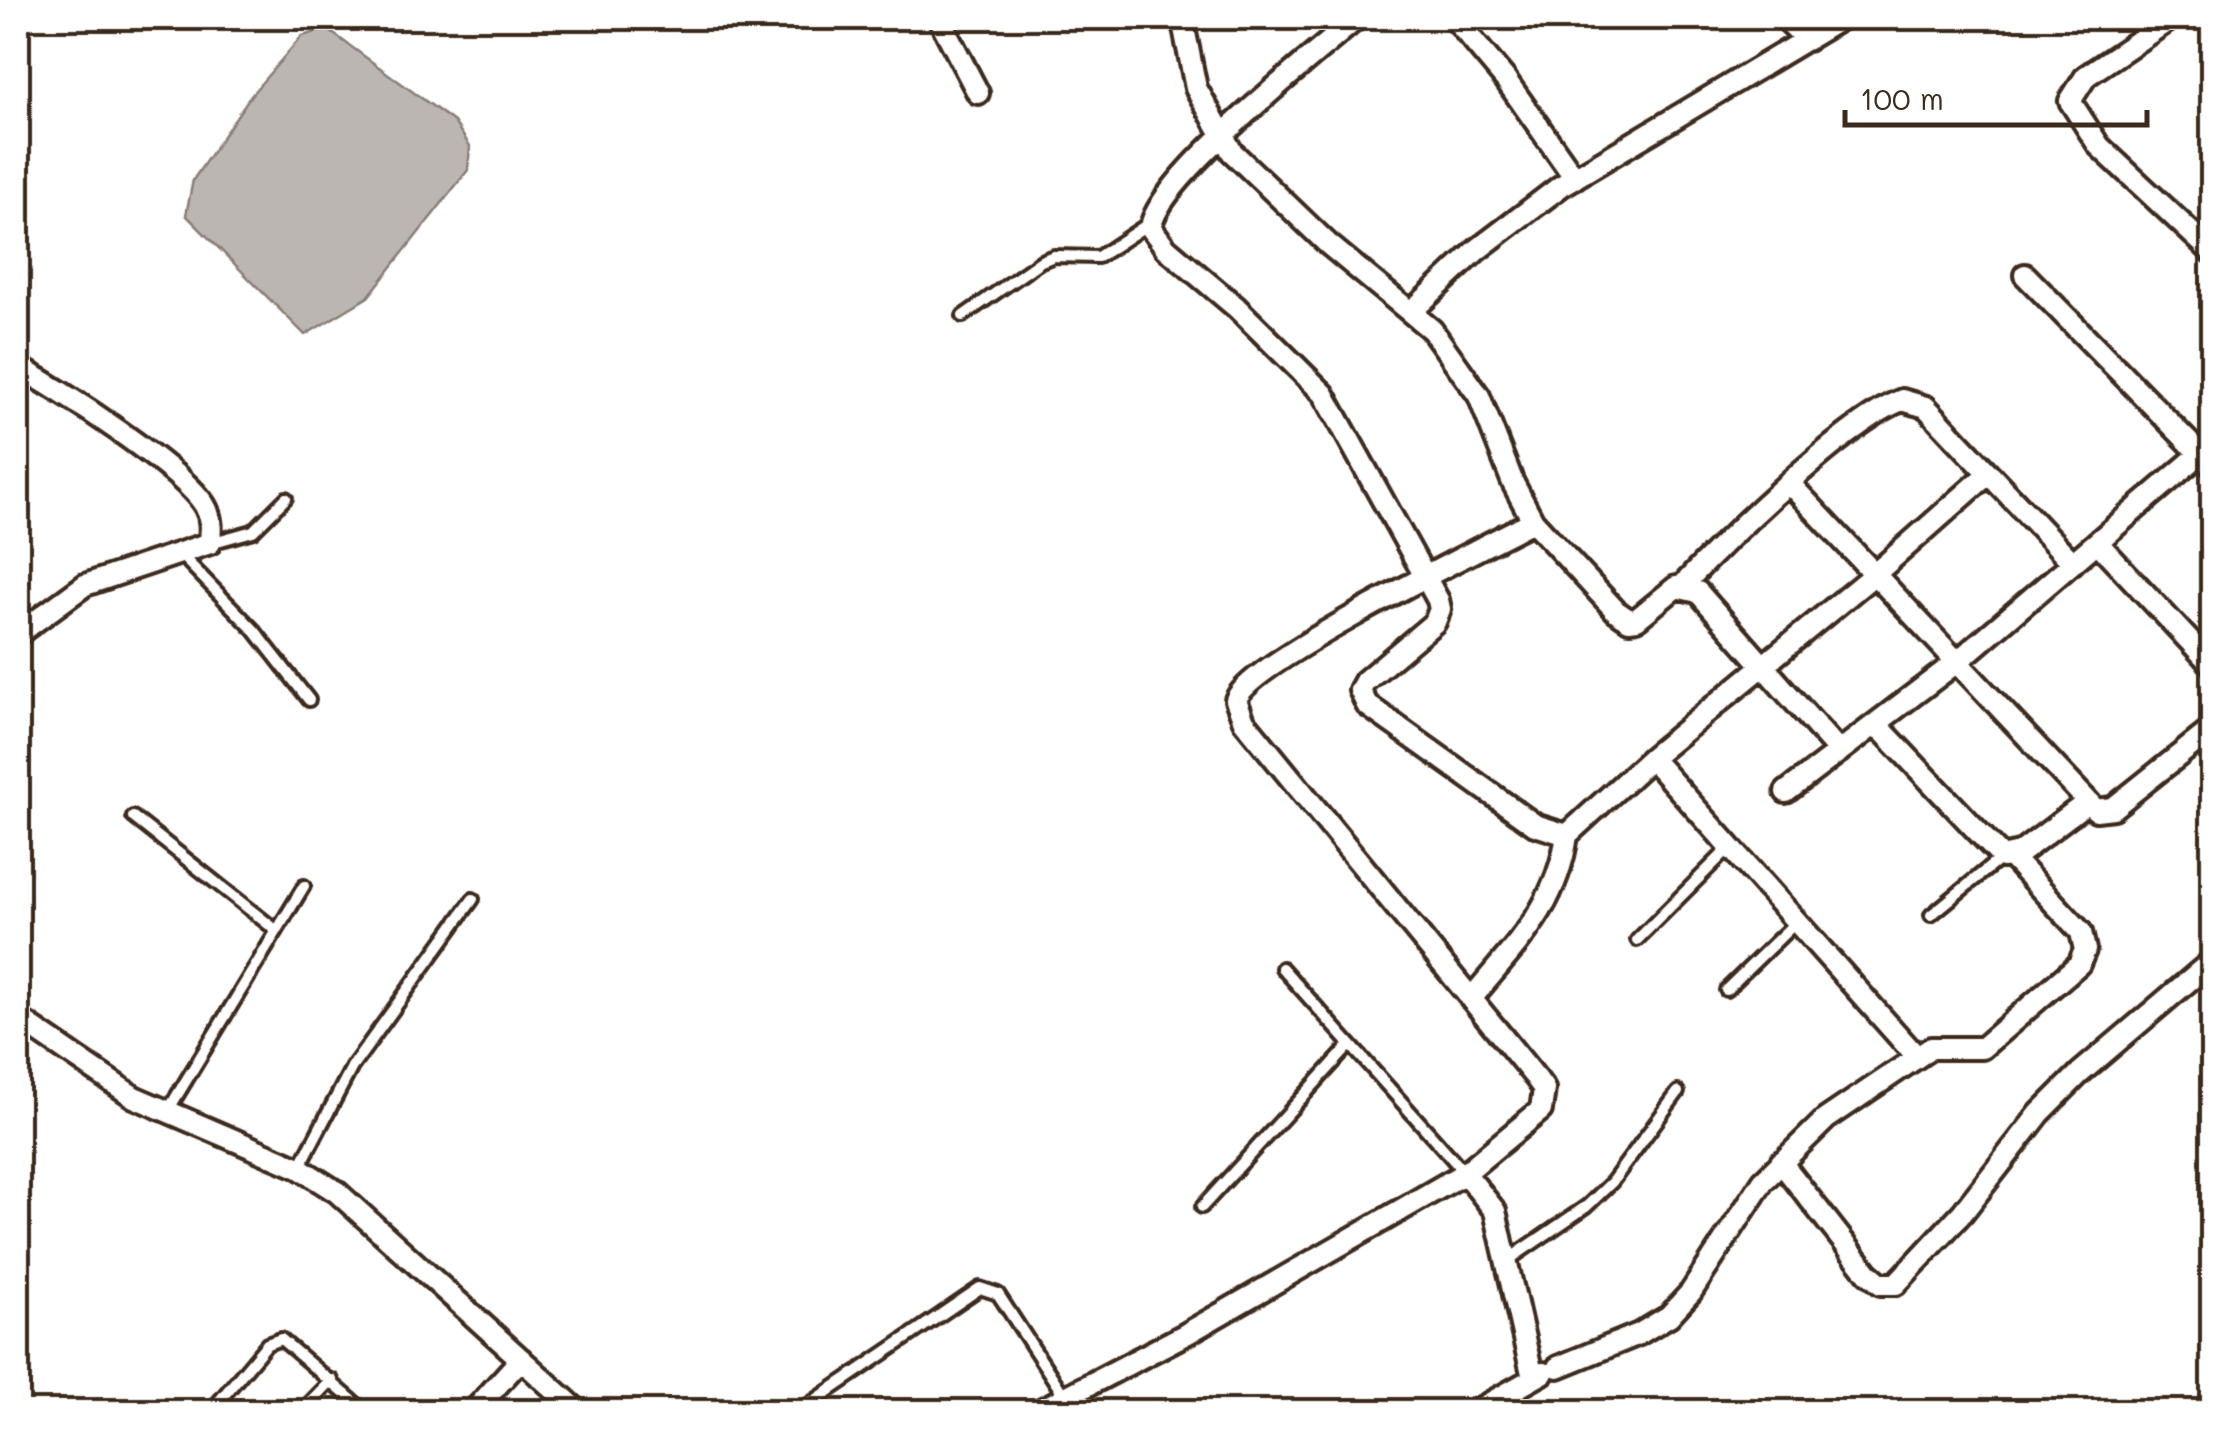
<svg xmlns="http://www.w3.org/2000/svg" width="2230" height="1429" font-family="Mali,sans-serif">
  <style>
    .water { fill: #bcb6b3; stroke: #887e77; stroke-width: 2.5 }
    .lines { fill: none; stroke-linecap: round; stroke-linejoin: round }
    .service-casing { stroke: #3b2a1e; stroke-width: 18 }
    .minor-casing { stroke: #3b2a1e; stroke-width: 28 }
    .service { stroke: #fff; stroke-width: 10 }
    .minor { stroke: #fff; stroke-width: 20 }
  </style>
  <rect width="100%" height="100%" fill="#fff"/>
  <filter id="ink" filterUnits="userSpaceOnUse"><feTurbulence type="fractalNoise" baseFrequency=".01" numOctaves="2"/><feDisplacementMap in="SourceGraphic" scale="20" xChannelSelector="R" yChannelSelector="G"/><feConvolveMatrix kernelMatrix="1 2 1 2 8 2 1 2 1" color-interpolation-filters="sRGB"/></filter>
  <g filter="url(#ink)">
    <path class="water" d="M 327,29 L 454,122 L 470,146 L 468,170 L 368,297 L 305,335 L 186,215 L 193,180 L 251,95 L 302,36 Z"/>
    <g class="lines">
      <g class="service-casing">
        <path id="service" d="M 963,316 L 1041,261 L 1054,256 L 1098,257 L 1151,222
          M 210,543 L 253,531 L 286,498
          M 181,555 L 255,631 L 309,700
          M 133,817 L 277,931
          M 1931,915 L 2002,857
          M 1637,940 L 1729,848
          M 1282,968 L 1465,1173
          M 1726,990 L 1795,923
          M 167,1112 L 304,886
          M 299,1168 L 352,1067 L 473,899
          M 1202,1207 L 1350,1045
          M 1508,1260 L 1587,1206 L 1612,1182 L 1678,1092
          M 210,1412 L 267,1344 L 281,1339 L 366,1412
          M 301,1412 L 332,1380
          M 798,1412 L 980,1288 L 998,1294 L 1065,1397"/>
      </g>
      <g class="minor-casing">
        <path id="minor" d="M 939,18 L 978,93
          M 1182,18 L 1196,88 L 1232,152 L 1328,244 L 1432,330 L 1479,396 L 1513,483 L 1533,521 L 1616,611 L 1629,620 L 1637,619 L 1676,587 L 1698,592 L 1839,752
          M 1357,18 C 1316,54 1155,180 1151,228 L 1166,248 L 1236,307 L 1324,394 L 1438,600 L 1440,609 L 1435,622 L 1365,681 L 1360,690 L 1367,705 L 1535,825 L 1567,835 L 1651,758 L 1876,573 L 1988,474
          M 1454,18 L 1506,80 L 1575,178
          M 1785,18 L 1807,40
          M 2172,18 L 2086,76 L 2070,101 L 2099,146 L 2212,252
          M 2025,275 L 2212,466
          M 1412,311 L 1477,250 L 1561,186 L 1842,18
          M 18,367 C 58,388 184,470 205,506 C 212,518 211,530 210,543 L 85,585 L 18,634
          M 1790,484 L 2096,810 L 2113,808 L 2212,729
          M 2097,542 L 2212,665
          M 1683,585 C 1727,538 1846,422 1902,400 L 1926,407 L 2073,563
          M 1876,724 L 2002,857 L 2020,853 L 2086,803
          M 1651,758 L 1917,1057
          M 1786,792 L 1958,661 L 2200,454
          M 1471,999 C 1516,944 1557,907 1567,835
          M 18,1018 L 134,1097 L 299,1168 L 337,1192 L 579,1412
          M 1781,1162 L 1868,1273 L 1881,1284 L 1896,1284 L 1963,1212 L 2040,1113 L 2080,1073 L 2212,961
          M 1465,1173 L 1495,1211 L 1533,1378
          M 1558,1367 L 1639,1334 L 1669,1316 L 1691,1292 L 1763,1181 L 1826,1119 L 1931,1048 L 1982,1048 L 2079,964 L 2085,950 L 2081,932 L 2012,858
          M 473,1412 L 521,1359
          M 1037,1412 L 1186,1334 L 1465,1173 L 1541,1110 L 1544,1089 L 1536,1078 L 1244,721 L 1236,700 C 1248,663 1485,546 1533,521
          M 1474,1412 L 1543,1373"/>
      </g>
      <use href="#service" class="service"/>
      <use href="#minor" class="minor"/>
    </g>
  </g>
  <rect width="2230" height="1429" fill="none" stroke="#fff" stroke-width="60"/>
  <rect x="30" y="30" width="2170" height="1369" fill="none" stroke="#3b2a1e" stroke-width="4" filter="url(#ink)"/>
  <path d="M1845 110v15h302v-15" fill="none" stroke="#3b2a1e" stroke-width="5"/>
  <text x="1860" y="110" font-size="30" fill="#3b2a1e" stroke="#ffffff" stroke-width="8" paint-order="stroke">100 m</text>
</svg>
